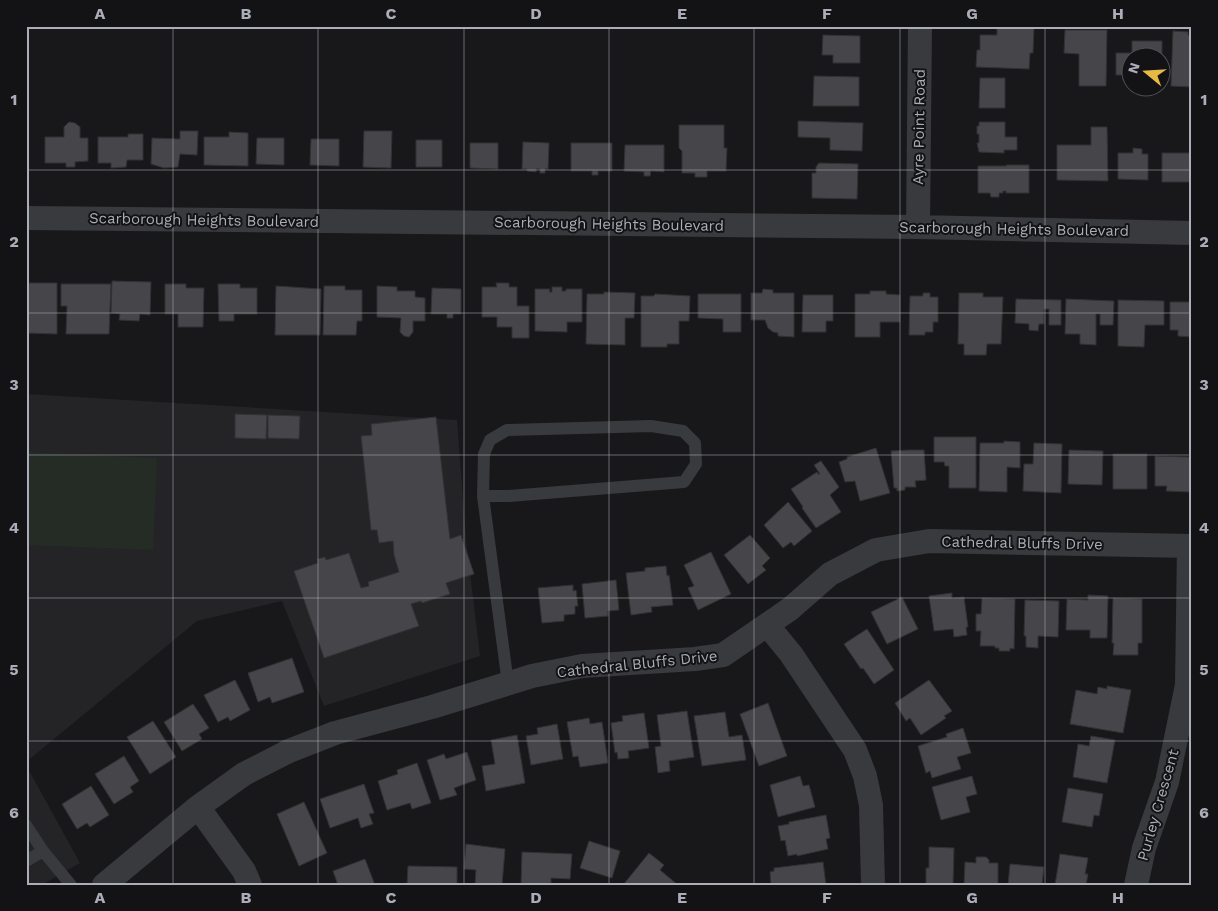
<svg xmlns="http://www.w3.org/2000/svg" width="1218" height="911" font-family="'Work Sans',sans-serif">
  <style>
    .built { fill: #242427 }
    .green { fill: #242c25 }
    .building { fill: #45454a; stroke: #323235 }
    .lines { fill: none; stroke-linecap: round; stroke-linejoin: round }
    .lane { stroke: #393a3e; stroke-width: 12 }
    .street { stroke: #393a3e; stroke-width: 24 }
    .grid { fill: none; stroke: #abaeb8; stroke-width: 1; stroke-opacity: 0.55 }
    .labels { text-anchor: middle; stroke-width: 4; stroke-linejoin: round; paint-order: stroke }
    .street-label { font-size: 15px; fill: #abaeb8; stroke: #131315 }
    .neatline { fill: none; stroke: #abaeb8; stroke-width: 2 }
    .grid-label { font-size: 16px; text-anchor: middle; font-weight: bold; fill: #abaeb8 }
  </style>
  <rect width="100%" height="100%" fill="#18181a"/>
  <path class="built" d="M 26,394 L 457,420 L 466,539 L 480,656 L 324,706 L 282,601 L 197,621 L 26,762 Z
    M 26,765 L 80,863 L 42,885 L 26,885 Z"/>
  <path class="green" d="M 26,452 L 157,458 L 153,550 L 26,545 Z"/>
  <path class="building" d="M 1005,26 L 1011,26 L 1012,28 L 1012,26 L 1034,26 L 1033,53 L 1030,53 L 1029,69 L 976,67 L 977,50 L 980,50 L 980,35 L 997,35 L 997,27 Z
    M 1065,30 L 1107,30 L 1106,86 L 1079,86 L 1079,54 L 1064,53 Z
    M 1173,31 L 1188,32 L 1188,35 L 1192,35 L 1192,87 L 1171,86 Z
    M 823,35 L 860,36 L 860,63 L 833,63 L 833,55 L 822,55 Z
    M 1132,41 L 1162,41 L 1162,66 L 1160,66 L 1160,58 L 1130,58 L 1130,75 L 1116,75 L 1116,53 L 1132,53 Z
    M 814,76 L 859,77 L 859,106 L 813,106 Z
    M 980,78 L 1005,78 L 1005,108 L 979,108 Z
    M 798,121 L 863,123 L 862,151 L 830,150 L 830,138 L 798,137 Z
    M 69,122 L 75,123 L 80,127 L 80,138 L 88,138 L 88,161 L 75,162 L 75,167 L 66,167 L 66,163 L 45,163 L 45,137 L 64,137 L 64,127 Z
    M 979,122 L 1005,122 L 1005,137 L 1017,137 L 1017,150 L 1004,150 L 1004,153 L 979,152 L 977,143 L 979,143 L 979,134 L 977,134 L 977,126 L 979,126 Z
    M 679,125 L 724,125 L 724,148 L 727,148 L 726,171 L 707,171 L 707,177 L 695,177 L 695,173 L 682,173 L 682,151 L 679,148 Z
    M 1091,127 L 1107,127 L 1108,181 L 1057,180 L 1057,145 L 1091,145 Z
    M 180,131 L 198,131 L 197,155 L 180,154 L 178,167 L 164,168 L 151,164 L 152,138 L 180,139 Z
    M 364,131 L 392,131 L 391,168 L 363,167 Z
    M 229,132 L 248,133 L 248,166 L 204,165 L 204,137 L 229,137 Z
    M 128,134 L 143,134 L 143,160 L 127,160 L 126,167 L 111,168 L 111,163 L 98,163 L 98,137 L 128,137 Z
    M 257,138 L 284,138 L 284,165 L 256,164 Z
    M 311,139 L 339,139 L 339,166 L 310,165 Z
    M 416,140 L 442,140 L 442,167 L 416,167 Z
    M 523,142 L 549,143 L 548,169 L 545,169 L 545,173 L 540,173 L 540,169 L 536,169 L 536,172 L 527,171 L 527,169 L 522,169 Z
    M 470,143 L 498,143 L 498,169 L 470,168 Z
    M 571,143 L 612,143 L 612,171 L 598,171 L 598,175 L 592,175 L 592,171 L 571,171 Z
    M 625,145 L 664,145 L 664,172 L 651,171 L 650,176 L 644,176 L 644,172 L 624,171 Z
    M 1133,148 L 1142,149 L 1142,154 L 1148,154 L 1148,180 L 1118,179 L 1118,153 L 1133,153 Z
    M 1162,153 L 1192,153 L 1192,182 L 1162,182 Z
    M 819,163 L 858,164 L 857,199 L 812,198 L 812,173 L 816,173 L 816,167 Z
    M 1006,165 L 1029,165 L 1029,193 L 1006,193 L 1006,191 L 1003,191 L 1003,193 L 999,193 L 999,197 L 991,197 L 990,193 L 978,193 L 978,166 L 1007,166 Z
    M 112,281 L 151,282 L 150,315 L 140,314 L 139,321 L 119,320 L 120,314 L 111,313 Z
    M 26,283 L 57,283 L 57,334 L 26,333 Z
    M 496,283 L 509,283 L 509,287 L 517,287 L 517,306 L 529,306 L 529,338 L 512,338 L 512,327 L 497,327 L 497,317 L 482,317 L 482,287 L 497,287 Z
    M 61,284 L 111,284 L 109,334 L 66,334 L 67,306 L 61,306 Z
    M 165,284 L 186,284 L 186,288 L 204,288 L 203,327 L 178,327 L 178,314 L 165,314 Z
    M 218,284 L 240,284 L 240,288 L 257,288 L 257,314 L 234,314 L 234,321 L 219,321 Z
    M 276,286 L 321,289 L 320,335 L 275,335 Z
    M 324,286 L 345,286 L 345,290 L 362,290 L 362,321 L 357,321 L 356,335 L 323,335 Z
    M 377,286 L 397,287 L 397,291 L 415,291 L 415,297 L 425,298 L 425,321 L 413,321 L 413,332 L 409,337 L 404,336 L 400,332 L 401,318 L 377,317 Z
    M 552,287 L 562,287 L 562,291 L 566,291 L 566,289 L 582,289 L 582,322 L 567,322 L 567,332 L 535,331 L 535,289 L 550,289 L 549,292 L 552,292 Z
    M 432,288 L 461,289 L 461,314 L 453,314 L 453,318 L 447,318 L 447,314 L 431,314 Z
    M 763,289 L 773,290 L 773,293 L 794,293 L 794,337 L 778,336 L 778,333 L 773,332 L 768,328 L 765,320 L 751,320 L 751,293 L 762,293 Z
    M 870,291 L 886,291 L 886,294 L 900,295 L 900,322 L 880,322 L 880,337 L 855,337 L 855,294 L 870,294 Z
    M 604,292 L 635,293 L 634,318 L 625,318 L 625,345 L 586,344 L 587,294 L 604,294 Z
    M 923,293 L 930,293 L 930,297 L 938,297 L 938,322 L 933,322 L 933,332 L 925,332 L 925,335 L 909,335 L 910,296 L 923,296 Z
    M 959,293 L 983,293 L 983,297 L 1003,297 L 1001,344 L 987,344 L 986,355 L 964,355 L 964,344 L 958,344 Z
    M 655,294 L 690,296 L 689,321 L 679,321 L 679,344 L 667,344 L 667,347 L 641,347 L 641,296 L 654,296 Z
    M 698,294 L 741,294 L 741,332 L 723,332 L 723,319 L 698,318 Z
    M 803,295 L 833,295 L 833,321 L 826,321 L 826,332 L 802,332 Z
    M 1016,299 L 1061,300 L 1061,325 L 1049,325 L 1049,309 L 1044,309 L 1044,324 L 1039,324 L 1038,331 L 1029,330 L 1029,324 L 1015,323 Z
    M 1066,299 L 1114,301 L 1113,325 L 1100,325 L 1100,314 L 1096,314 L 1096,345 L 1080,344 L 1080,334 L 1065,334 Z
    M 1118,300 L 1164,301 L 1164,325 L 1145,325 L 1144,347 L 1118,346 Z
    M 1170,302 L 1192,302 L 1192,337 L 1178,336 L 1178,330 L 1170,330 Z
    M 235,414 L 267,415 L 266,439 L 235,438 Z
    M 268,415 L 300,416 L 299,439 L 268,438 Z
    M 436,417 L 450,539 L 461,535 L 474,574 L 446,583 L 450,594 L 422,603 L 421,601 L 411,604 L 419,626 L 324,658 L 294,571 L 318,563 L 317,559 L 325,557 L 326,560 L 349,553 L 361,588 L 369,586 L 368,582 L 399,572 L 394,555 L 393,541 L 379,543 L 377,530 L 371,530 L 361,436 L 372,435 L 371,424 Z
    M 934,437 L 976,437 L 976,488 L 949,488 L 949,466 L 945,466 L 944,462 L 934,462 Z
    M 1004,441 L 1020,442 L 1020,468 L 1007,467 L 1007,492 L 979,491 L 980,443 L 1004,443 Z
    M 1034,443 L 1062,444 L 1061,493 L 1023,491 L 1024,464 L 1033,464 Z
    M 876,448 L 890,493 L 860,501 L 855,481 L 845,482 L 839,462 L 847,459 L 847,457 Z
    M 909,450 L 924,450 L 926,480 L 915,481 L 916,487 L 905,487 L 905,490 L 897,491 L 897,488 L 894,488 L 891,451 Z
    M 1069,450 L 1103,451 L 1102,485 L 1068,484 Z
    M 1113,454 L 1147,454 L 1147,489 L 1113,489 Z
    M 1155,456 L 1190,457 L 1190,492 L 1166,491 L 1167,486 L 1155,486 Z
    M 821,461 L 839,487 L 830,495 L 841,512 L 816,528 L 802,508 L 803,507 L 791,489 L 817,472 L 818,474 L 820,474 L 814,465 Z
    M 788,502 L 812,531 L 794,546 L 791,542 L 783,548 L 764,525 Z
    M 750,535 L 770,558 L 762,566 L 766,570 L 748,584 L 724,555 Z
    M 711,552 L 731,594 L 698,610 L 688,588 L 694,586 L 684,565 Z
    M 666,566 L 667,576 L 669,575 L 673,605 L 651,607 L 652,612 L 631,615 L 626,573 L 645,571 L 645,568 Z
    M 616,580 L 619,610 L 608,611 L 608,616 L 585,618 L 582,584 Z
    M 573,585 L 573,591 L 576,590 L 578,606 L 575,606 L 575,614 L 564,615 L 564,621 L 542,623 L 538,588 Z
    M 952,593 L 952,598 L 964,597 L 968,627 L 966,627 L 967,635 L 954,637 L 953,629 L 934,631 L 929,596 Z
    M 1088,595 L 1108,596 L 1107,638 L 1090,638 L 1090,630 L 1066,630 L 1067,599 L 1088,600 Z
    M 902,597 L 918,629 L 887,644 L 871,612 Z
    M 982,598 L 1015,599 L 1014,649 L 1010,648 L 1010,651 L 999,651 L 999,648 L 995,648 L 995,646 L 980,646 L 981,631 L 976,631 L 976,614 L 981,614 Z
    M 1113,598 L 1142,599 L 1142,643 L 1138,643 L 1138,655 L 1113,655 L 1114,643 L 1112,643 Z
    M 1025,600 L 1059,601 L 1058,637 L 1038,636 L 1038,648 L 1026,647 L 1026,636 L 1024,636 Z
    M 867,629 L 894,670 L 874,684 L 863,668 L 861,669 L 844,644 Z
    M 292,658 L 304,692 L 272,703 L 270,697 L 258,702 L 248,673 Z
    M 235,680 L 250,710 L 230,721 L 228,717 L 218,722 L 204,695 Z
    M 929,680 L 952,711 L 944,716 L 946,718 L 921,735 L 910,718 L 906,721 L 895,703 Z
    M 1107,686 L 1131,690 L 1123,733 L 1070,724 L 1076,690 L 1097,694 L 1098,687 L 1107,689 Z
    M 768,703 L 787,756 L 759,766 L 740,714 Z
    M 193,704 L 209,728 L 199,734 L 202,739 L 182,751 L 164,722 Z
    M 687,711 L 694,757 L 669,761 L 670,771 L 658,773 L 655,747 L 661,746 L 657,715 Z
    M 725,712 L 729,737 L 742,735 L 746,760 L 702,766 L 694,716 Z
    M 644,713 L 649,748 L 628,751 L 629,758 L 618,759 L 617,752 L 615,753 L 611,723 L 623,721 L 622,716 Z
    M 589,718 L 590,724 L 602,722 L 608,763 L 580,767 L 578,756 L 573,757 L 567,722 Z
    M 153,721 L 176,757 L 150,774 L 127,737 Z
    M 557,724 L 563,759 L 531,765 L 526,736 L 538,734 L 537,728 Z
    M 963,728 L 971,753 L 957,757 L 961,769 L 932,778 L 930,771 L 926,773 L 918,746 L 947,737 L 946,734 Z
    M 517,735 L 525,783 L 486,791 L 482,766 L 495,764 L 491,740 Z
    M 1091,736 L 1115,740 L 1107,783 L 1073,777 L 1078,744 L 1089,746 Z
    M 467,752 L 476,780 L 454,788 L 457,795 L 440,800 L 427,760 L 444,754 L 446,759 Z
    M 124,756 L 139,781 L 130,787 L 133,792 L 114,804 L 95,774 Z
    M 417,763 L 431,803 L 412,809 L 410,803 L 387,810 L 378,781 L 398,774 L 397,770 Z
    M 800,776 L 803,786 L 809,785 L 815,807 L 778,817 L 770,785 Z
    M 972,776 L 977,794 L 966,797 L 970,812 L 941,820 L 932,787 Z
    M 364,784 L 374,813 L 369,814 L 373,824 L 361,828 L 358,818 L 330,828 L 320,799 Z
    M 91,786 L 109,815 L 90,827 L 87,823 L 77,829 L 62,804 Z
    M 1068,788 L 1103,794 L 1099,816 L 1094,815 L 1092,827 L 1062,822 Z
    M 304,802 L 327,853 L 299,866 L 277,814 Z
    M 826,815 L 830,838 L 826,839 L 828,849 L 797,856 L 797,854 L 788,856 L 785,840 L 781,841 L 778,826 L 789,824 L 789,822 Z
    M 589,841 L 620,851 L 612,878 L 580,868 Z
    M 466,844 L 505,849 L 502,885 L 475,885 L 476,870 L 464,869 Z
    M 929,847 L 954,848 L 953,885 L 926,885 L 926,868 L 929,868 Z
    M 522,852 L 572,854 L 570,879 L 551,878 L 551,885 L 521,885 Z
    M 649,853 L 664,865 L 660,870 L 678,885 L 623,885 Z
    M 1060,854 L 1088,858 L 1085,874 L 1088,874 L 1086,885 L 1055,885 Z
    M 976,857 L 986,857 L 989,860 L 989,863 L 998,863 L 998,885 L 964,885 L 965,862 L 976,863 Z
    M 365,859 L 375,885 L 338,885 L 333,871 Z
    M 823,862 L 826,885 L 771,885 L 770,872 L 774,871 L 774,868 Z
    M 1010,864 L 1044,867 L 1042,885 L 1008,885 Z
    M 408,866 L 457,867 L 457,885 L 407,885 Z"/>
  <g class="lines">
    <path class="lane" d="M 483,496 L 509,496 L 684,482 L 696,464 L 695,443 L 683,431 L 651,426 L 507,430 L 490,440 L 484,454 L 483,496 L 508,684
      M 26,825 L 43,851 L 26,861
      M 43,851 L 71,885"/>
    <path class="street" d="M 26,218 L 918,227 L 1192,233
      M 918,227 L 920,26
      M 768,626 L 791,654 L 855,750 L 865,776 L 871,805 L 873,885
      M 198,807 L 244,871 L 250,885
      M 104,885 L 198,807 L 244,774 L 289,751 L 335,733 L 432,707 L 532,676 L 582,666 L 695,659 L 723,655 L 790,609 L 830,574 L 876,550 L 929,541 L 1192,546
      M 1136,885 L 1144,848 L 1167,782 L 1187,685 L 1189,546"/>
  </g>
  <path class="grid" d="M 173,26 L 173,885M 318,26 L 318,885M 464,26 L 464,885M 609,26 L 609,885M 754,26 L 754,885M 900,26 L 900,885M 1045,26 L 1045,885M 26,170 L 1192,170M 26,313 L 1192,313M 26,455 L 1192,455M 26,598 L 1192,598M 26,741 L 1192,741"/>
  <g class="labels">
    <g class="street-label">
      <text transform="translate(919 127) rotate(-89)" y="5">Ayre Point Road</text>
      <text transform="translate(204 220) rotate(1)" y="5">Scarborough Heights Boulevard</text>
      <text transform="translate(609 224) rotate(1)" y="5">Scarborough Heights Boulevard</text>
      <text transform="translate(1014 229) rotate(1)" y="5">Scarborough Heights Boulevard</text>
      <text transform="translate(1022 543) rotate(1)" y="5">Cathedral Bluffs Drive</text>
      <text transform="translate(637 664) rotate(-6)" y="5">Cathedral Bluffs Drive</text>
      <text transform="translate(1158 805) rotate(-74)" y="5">Purley Crescent</text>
    </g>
  </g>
  <rect width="1218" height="911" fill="none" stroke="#131315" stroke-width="55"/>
  <g transform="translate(1146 72) rotate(288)"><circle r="24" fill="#131315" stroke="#505156"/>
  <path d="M0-4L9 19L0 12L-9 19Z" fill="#e5ba45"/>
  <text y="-8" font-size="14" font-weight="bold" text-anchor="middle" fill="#abaeb8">N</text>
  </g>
  <rect x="28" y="28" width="1162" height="856" class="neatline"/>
  <g class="grid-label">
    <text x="100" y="19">A</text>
    <text x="246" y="19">B</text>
    <text x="391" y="19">C</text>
    <text x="536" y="19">D</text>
    <text x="682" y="19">E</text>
    <text x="827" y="19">F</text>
    <text x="972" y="19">G</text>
    <text x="1118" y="19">H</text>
    <text x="14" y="105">1</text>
    <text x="1204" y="105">1</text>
    <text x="14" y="247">2</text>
    <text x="1204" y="247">2</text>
    <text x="14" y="390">3</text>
    <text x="1204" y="390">3</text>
    <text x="14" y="533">4</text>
    <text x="1204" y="533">4</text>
    <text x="14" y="675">5</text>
    <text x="1204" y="675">5</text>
    <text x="14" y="818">6</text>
    <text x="1204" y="818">6</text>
    <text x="100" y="903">A</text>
    <text x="246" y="903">B</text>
    <text x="391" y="903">C</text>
    <text x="536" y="903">D</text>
    <text x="682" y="903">E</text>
    <text x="827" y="903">F</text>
    <text x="972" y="903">G</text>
    <text x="1118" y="903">H</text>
  </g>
</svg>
